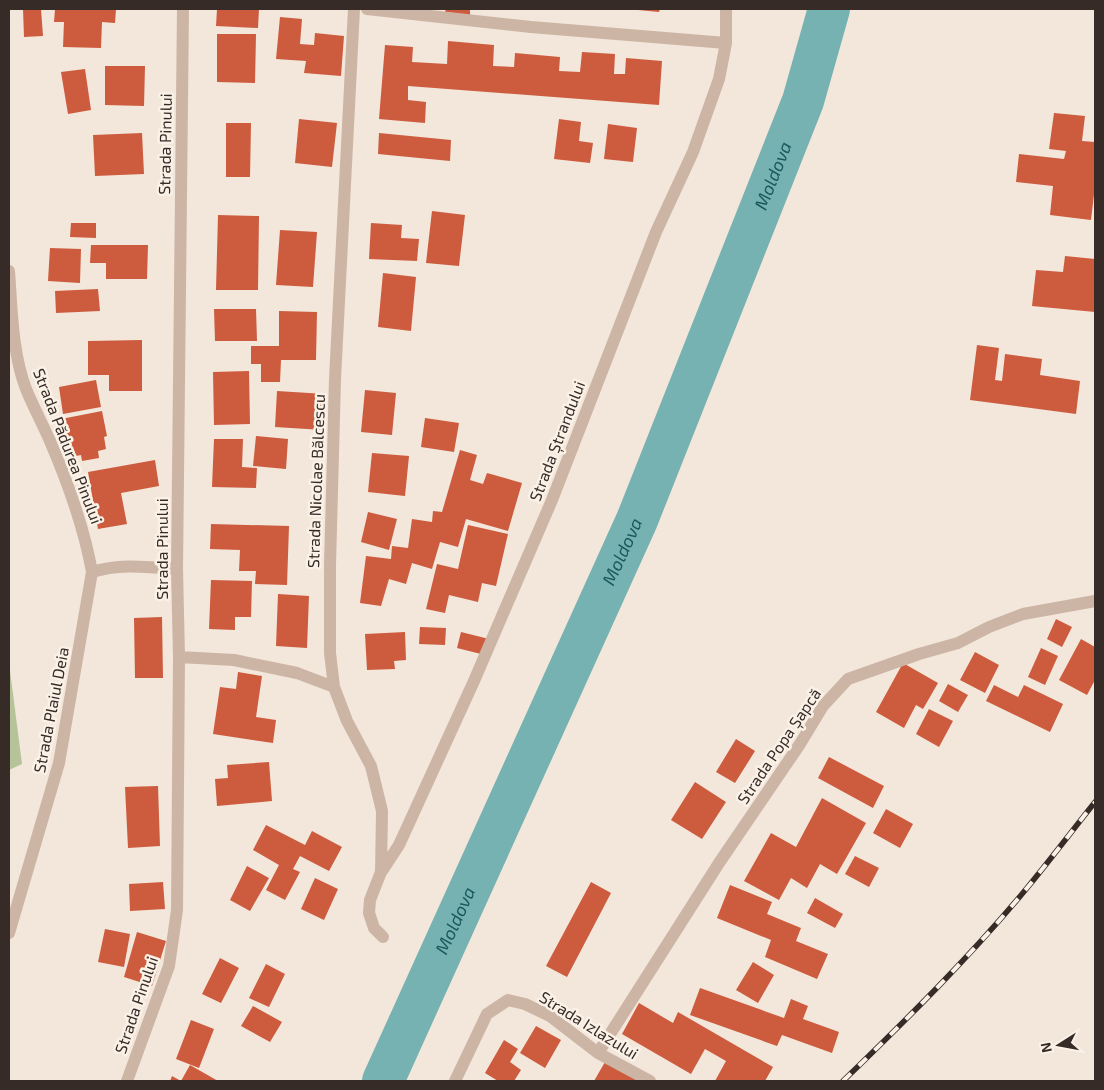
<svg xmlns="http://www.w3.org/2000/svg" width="1104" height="1090" font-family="'Exo 2',sans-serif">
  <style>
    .green { fill: #b6c399 }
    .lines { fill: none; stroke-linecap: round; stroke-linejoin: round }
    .river { stroke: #77b2b2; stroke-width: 42 }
    .building { fill: #cd5b3e }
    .minor { stroke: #ccb5a5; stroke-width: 12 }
    .rail-casing { stroke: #372b27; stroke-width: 5.5 }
    .rail { stroke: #faf1e7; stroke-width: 4; stroke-dasharray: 11; stroke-linecap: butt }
    .labels { text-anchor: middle; stroke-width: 5; stroke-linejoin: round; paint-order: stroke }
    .street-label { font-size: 16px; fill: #372b27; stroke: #faf1e7 }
    .water-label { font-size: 18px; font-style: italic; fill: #1a595b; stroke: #faf1e7 }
  </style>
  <rect width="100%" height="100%" fill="#f3e6da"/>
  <path class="green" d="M 9,663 L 22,764 L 9,770 Z"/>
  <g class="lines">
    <path class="river" id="s1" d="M 383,1081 L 637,520 L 803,101 L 829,9"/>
  </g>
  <path class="building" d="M 23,9 L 41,9 L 43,36 L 24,37 Z
    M 55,9 L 116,9 L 115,23 L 102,22 L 101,48 L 63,47 L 64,22 L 54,22 Z
    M 217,9 L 259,9 L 258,28 L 216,26 Z
    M 446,9 L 470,9 L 470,15 L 445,12 Z
    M 638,9 L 660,9 L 659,12 L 638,10 Z
    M 280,17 L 302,19 L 300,44 L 314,45 L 315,33 L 344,36 L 341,76 L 304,73 L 306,61 L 276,59 Z
    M 217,34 L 256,34 L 255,83 L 217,82 Z
    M 448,41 L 494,45 L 493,66 L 514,67 L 515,53 L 560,57 L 559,71 L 580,72 L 582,52 L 615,54 L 614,74 L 625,74 L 626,58 L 662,61 L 659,105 L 408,86 L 408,100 L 426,102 L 425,123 L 379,119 L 385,45 L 413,47 L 412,62 L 447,64 Z
    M 105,66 L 145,66 L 144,106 L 105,105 Z
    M 85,69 L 91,110 L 68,114 L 61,72 Z
    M 1054,113 L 1085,116 L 1082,141 L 1095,142 L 1095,186 L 1091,220 L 1050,215 L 1053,186 L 1016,182 L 1019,154 L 1064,159 L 1066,151 L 1049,149 Z
    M 299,119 L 337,123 L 332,167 L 295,163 Z
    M 559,119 L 581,122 L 579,141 L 593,143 L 590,163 L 554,159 Z
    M 226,123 L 251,123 L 250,177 L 226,177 Z
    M 608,124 L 637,128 L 633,162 L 604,159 Z
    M 142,133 L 144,174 L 95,176 L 93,135 Z
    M 379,133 L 451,140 L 450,161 L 378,154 Z
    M 432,211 L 465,215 L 459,266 L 426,263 Z
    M 218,215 L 259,216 L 258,290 L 216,290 Z
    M 71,223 L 96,223 L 96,238 L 70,237 Z
    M 371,223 L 402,225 L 401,238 L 419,239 L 417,261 L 369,259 Z
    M 280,230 L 317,232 L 313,287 L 276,285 Z
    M 91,245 L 148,245 L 147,279 L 106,279 L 106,263 L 90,263 Z
    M 50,248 L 81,249 L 80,283 L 48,281 Z
    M 1065,256 L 1095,259 L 1095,312 L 1032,306 L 1036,270 L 1063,272 Z
    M 383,273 L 416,277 L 411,331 L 378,327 Z
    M 98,289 L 100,311 L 56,313 L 55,291 Z
    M 214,309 L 256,309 L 257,341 L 215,341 Z
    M 279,311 L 317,312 L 316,360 L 281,360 L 280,382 L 261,382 L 261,364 L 251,364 L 251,346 L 279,346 Z
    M 142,340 L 142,391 L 109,391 L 109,375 L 88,375 L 88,341 Z
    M 977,345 L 999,348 L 995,380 L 1002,381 L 1005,354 L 1042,359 L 1040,375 L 1080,381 L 1076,414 L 970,400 Z
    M 249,371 L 250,424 L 214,425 L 213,372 Z
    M 96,380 L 101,407 L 63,414 L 59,387 Z
    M 365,390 L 396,393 L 392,435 L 361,432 Z
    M 277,391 L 325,394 L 323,430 L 275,427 Z
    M 102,411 L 107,436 L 104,437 L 106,449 L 98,451 L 99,458 L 82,461 L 81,455 L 71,457 L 68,440 L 60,441 L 56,420 Z
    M 425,418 L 459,423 L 454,452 L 421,447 Z
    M 256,436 L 288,439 L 286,469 L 253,466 Z
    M 214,439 L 243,439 L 242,467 L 257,468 L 256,488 L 212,487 Z
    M 460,450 L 477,455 L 470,480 L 483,484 L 487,473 L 522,483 L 508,531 L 466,519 L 458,547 L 440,542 L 432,569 L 412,563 L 406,584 L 389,579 L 381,606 L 360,603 L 366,556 L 391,559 L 392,546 L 408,548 L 412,519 L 432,522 L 433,511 L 442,512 Z
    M 372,453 L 409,456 L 405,496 L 368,492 Z
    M 155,460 L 159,486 L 121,493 L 127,524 L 98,529 L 88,472 Z
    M 368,512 L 397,519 L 389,550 L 361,542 Z
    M 211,524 L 289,526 L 287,585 L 255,584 L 256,571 L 239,571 L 240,550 L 210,549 Z
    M 468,525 L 508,534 L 496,586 L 482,583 L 478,602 L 449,595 L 445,613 L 426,609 L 437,564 L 458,569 Z
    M 211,580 L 252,581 L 251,617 L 235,617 L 235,630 L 209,629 Z
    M 278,594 L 309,596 L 307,648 L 276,646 Z
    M 162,617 L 163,678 L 135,678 L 134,618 Z
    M 1056,619 L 1072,627 L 1062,647 L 1047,639 Z
    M 420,627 L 446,628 L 445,645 L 419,644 Z
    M 405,632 L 406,660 L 394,661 L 395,669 L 367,670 L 365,634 Z
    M 461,632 L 489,639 L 485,655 L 457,648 Z
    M 1081,639 L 1095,647 L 1095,680 L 1087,695 L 1059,680 Z
    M 1041,648 L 1058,656 L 1045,685 L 1028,677 Z
    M 975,652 L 999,665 L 985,693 L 960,680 Z
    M 903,663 L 938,683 L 923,709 L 916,705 L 904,728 L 876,712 Z
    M 238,672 L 262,676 L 256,717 L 276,720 L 273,743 L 213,734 L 220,687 L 236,689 Z
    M 948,684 L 968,695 L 958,712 L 939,701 Z
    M 994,685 L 1018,697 L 1024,685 L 1063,704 L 1050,732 L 986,701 Z
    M 929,709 L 953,721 L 939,747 L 916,734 Z
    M 736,739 L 755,751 L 735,783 L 716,772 Z
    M 829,757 L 884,786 L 873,808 L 818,778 Z
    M 269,762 L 272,801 L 217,806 L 215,779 L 228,778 L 227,765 Z
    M 695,782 L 726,802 L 702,839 L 671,820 Z
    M 158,786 L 160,846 L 128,848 L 125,787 Z
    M 822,798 L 866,823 L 837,874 L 820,864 L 807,888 L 791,878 L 779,900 L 744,881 L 771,833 L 796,847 Z
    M 886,809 L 913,824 L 900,848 L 873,833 Z
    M 266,825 L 305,845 L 312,831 L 342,847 L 329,871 L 300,856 L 293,869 L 300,872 L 285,900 L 266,890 L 279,865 L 253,850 Z
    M 855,856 L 879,868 L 869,887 L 845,874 Z
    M 247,866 L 269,878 L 250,911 L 230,900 Z
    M 315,878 L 338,889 L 324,920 L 301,909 Z
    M 163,882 L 165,909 L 130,911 L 129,884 Z
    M 591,882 L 611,893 L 567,977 L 546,966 Z
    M 730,885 L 772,902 L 767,914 L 801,928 L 796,941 L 828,954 L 817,979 L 765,957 L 771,940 L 717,918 Z
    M 815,898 L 843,914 L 835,928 L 807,913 Z
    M 105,929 L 130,934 L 124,967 L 98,962 Z
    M 137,932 L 166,941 L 152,986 L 124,977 Z
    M 220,958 L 239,968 L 221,1003 L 202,994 Z
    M 753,962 L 774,975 L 758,1003 L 736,990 Z
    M 266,964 L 285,974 L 269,1007 L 249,998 Z
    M 700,988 L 784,1018 L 791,999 L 808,1006 L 803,1019 L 839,1032 L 832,1053 L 782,1035 L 777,1046 L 690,1015 Z
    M 639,1003 L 673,1023 L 678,1012 L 773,1067 L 765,1081 L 715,1081 L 726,1061 L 705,1049 L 691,1074 L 622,1034 Z
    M 253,1006 L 282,1022 L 270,1042 L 241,1026 Z
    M 191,1020 L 214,1029 L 199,1068 L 176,1059 Z
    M 536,1026 L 561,1040 L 545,1068 L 520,1053 Z
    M 504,1040 L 518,1049 L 510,1062 L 521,1070 L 514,1081 L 498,1081 L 485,1073 Z
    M 605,1062 L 639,1081 L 594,1081 Z
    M 190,1065 L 218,1081 L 170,1081 L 172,1076 L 181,1081 Z"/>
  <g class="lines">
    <path class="minor" d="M 354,9 L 335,379 L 330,565 L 330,653 L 334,687 L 347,721 L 371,766 L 382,811 L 381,872 L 370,900 L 369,913 L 374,928 L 383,937
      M 367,9 L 531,27 L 726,43
      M 9,271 C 12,310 12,352 26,389 C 33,406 42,423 50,441 C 68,483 84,527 92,572
      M 179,657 L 234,660 L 297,673 L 334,687
      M 382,871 L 399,845 L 474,681 L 552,500 L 656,232 L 693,152 L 719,79 L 726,43 L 726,9
      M 9,933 L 59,763 L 92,572 C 120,563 148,567 177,569
      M 598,1053 L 719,863 L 800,744 L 823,706 L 848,679 L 919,654 L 958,643 L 989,627 L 1023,614 L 1095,601
      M 127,1081 L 169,966 L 177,910 L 179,657 L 177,569 L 183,9
      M 455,1081 L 487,1014 L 508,1000 L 525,1004 L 550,1016 L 598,1053 L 650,1081"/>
    <g class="rail-casing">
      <path id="rail" d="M 843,1081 C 906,1020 970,957 1027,888 C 1050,860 1072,831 1095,802"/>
    </g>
    <use href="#rail" class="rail"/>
  </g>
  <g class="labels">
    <g class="street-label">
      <text transform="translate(165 144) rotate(-89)" y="6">Strada Pinului</text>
      <text transform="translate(557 441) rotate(-69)" y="6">Strada Ștrandului</text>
      <text transform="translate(68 446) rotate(69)" y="6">Strada Pădurea Pinului</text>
      <text transform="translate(316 481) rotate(-88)" y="6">Strada Nicolae Bălcescu</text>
      <text transform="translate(162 549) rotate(-90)" y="6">Strada Pinului</text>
      <text transform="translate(51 710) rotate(-79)" y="6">Strada Plaiul Deia</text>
      <text transform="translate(779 746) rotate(-56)" y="6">Strada Popa Șapcă</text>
      <text transform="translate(136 1005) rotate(-71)" y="6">Strada Pinului</text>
      <text transform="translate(589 1025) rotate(32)" y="6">Strada Izlazului</text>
    </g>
    <g class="water-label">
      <text dy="6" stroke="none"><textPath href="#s1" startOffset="986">Moldova</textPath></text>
      <text dy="6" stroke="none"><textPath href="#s1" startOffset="581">Moldova</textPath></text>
      <text dy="6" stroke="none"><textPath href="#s1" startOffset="176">Moldova</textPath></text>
    </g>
  </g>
  <rect width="1104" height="1090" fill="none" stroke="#372b27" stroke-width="20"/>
  <g transform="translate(1059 1045) rotate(259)" stroke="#faf1e7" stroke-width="4" paint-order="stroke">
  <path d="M0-4L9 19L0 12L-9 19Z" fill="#372b27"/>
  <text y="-8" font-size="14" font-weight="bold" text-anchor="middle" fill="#372b27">N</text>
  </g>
</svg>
